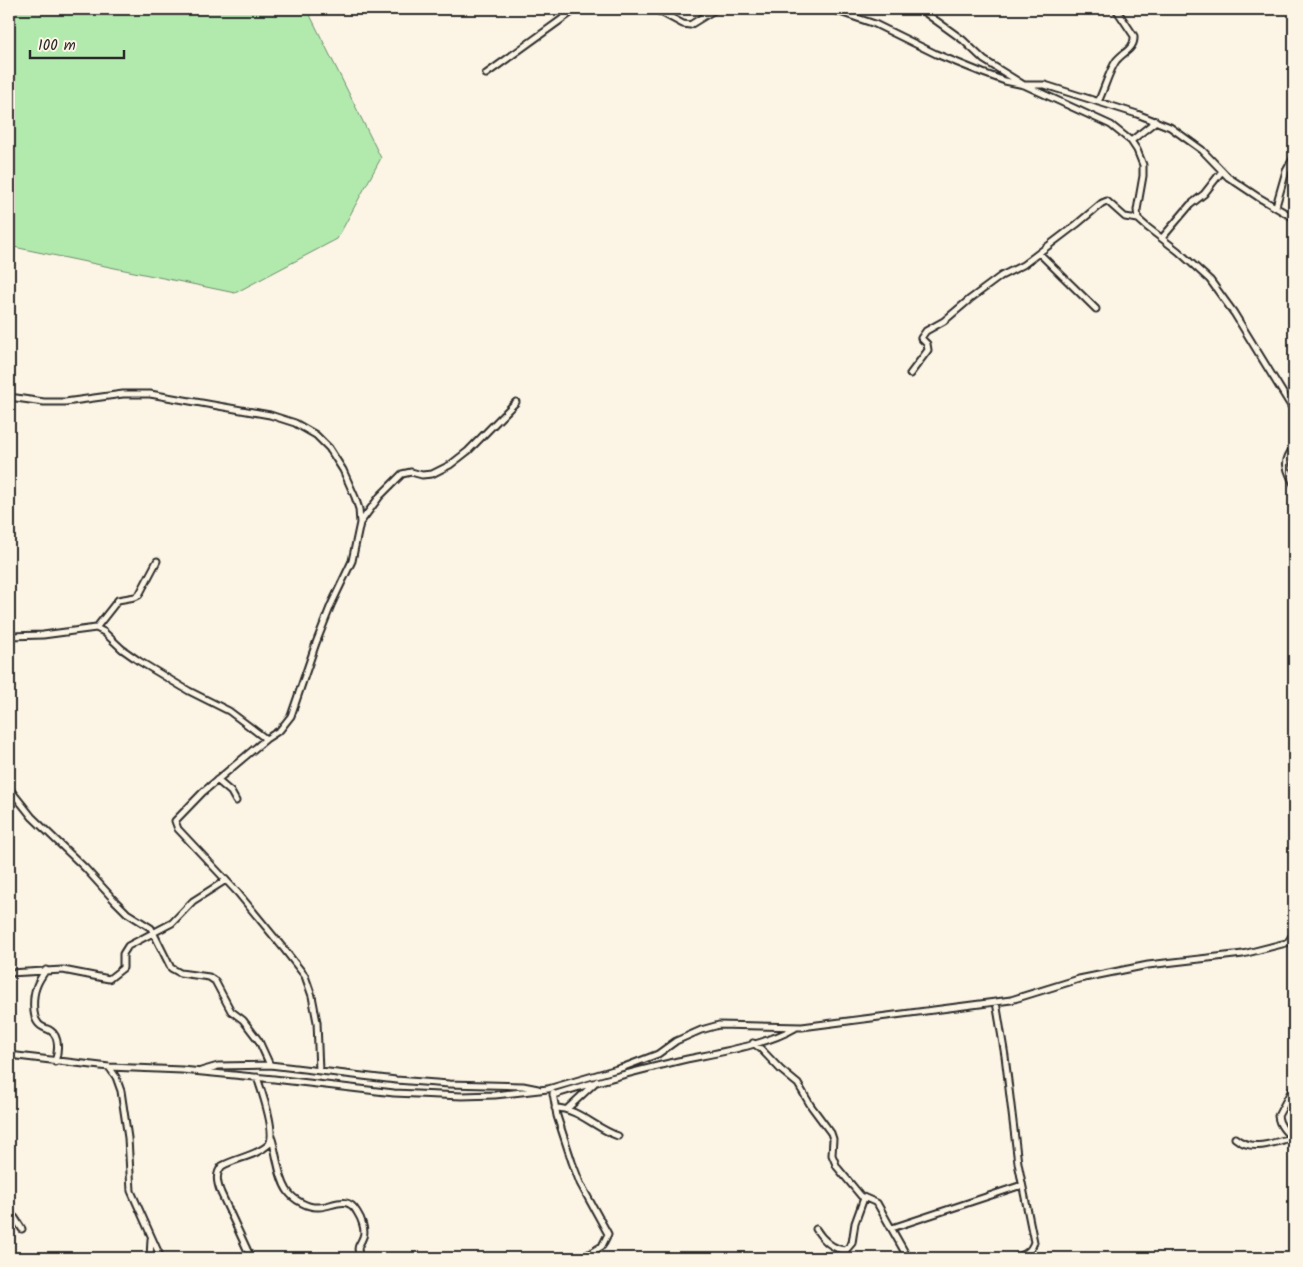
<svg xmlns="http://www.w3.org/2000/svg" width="1303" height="1267" font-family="Kalam,sans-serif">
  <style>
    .green { fill: #b2eaae; stroke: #6e8a6c }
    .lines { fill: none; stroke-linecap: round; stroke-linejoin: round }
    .street-casing { stroke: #2b2b2b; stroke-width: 9 }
    .street { stroke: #fcf5e5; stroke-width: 5 }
  </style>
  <rect width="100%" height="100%" fill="#fcf5e5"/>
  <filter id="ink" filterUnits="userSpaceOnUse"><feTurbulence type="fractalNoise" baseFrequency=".02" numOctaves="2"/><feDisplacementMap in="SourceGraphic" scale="10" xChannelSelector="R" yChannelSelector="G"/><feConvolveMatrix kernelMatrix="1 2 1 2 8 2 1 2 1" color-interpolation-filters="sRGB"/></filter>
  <g filter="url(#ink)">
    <path class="green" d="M 9,9 L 307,9 L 381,158 L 337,239 L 235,293 L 9,246 Z"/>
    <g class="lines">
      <g class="street-casing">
        <path id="street" d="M 655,9 L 683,24 L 690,25 L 716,9
          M 831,9 L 875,24 L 936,54 L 983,73 L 1005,81 L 1024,85 L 1111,125 L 1131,141 L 1137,150 L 1143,165 L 1143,176 L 1137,210 L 1138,219 L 1147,227 L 1178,251 L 1210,280 L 1234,313 L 1294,411
          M 920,9 L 963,40 L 984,60 L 1024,85 L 1045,85 L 1137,114 L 1170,127 L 1202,150 L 1228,177 L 1258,197 L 1294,218
          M 486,74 L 576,9
          M 1098,102 C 1104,90 1109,71 1116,61 C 1123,52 1135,49 1134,36 L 1116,9
          M 1131,141 L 1156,121
          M 1276,206 L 1286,171 L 1294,157
          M 1162,238 L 1190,205 L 1204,194 L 1222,171
          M 1039,253 L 1096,309
          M 910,374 L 928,350 L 927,344 L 921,338 L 926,331 L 944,321 L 970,299 L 1001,276 L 1023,265 L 1077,224 L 1102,203 L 1107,201 L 1125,217 L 1138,219
          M 9,397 L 44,402 L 65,402 L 123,394 L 150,394 L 270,415 L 295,423 L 316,435 L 329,448 L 343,470 L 355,497 L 359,509 L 360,523 L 352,561 L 331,605 L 316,643 L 291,716 L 280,730 L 266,739 L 203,792 L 175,821 L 178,829 L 238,893 L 284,949 L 305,976 L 312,996 L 317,1022 L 319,1071
          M 1294,447 C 1282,462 1286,468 1294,484
          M 360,523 L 380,496 L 402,474 L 411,472 L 422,475 L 432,474 L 450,465 L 468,451 L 516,402
          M 96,628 L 118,600 L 135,597 L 139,595 L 157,561
          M 9,636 L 43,635 L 96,628 L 104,632 L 122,649 L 139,661 L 189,691 L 229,711 L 266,739
          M 217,780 L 231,792 L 236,801
          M 9,788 L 32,817 L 85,868 L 115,901 L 127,913 L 151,928 L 171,968 L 180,973 L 209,977 L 215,981 L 231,1011 L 243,1020 L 259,1041 L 270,1065
          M 1288,942 L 1294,933
          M 46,970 C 42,976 38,981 36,988 C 33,996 32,1016 38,1023 C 41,1028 47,1028 51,1031 C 60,1037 58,1053 55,1062
          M 9,973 L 63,970 L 109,979 L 123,968 L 123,954 L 128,946 L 172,923 L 193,901 L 226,880
          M 996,1002 L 1005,1056 L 1018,1163 L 1034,1242 C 1031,1252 1024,1255 1014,1258
          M 753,1043 L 761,1049 L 781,1070 L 798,1084 L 811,1106 L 831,1133 L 833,1139 L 832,1155 L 837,1167 L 861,1196 L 877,1203 L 908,1258
          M 9,1055 L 109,1067 L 182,1070 L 274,1079 L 394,1093 L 462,1096 L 495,1095 L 548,1089 L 624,1067 L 658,1054 L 676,1041 L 701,1030 L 719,1025 L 802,1027 L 1011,1000 L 1079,979 L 1148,965 L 1243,954 L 1294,941
          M 109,1067 L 116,1077 L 121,1091 L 128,1138 L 131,1191 L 161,1258
          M 201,1071 L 218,1066 L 270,1065 L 396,1080 L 449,1084 L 523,1086 L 538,1089
          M 553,1093 L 557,1116 L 572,1162 L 580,1183 L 608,1234 L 602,1246 L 582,1258
          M 553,1095 C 594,1082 636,1071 678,1061 C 714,1053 764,1046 795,1028
          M 555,1108 C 578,1108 596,1129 618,1136
          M 567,1109 L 597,1081
          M 1291,1137 C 1285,1131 1279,1125 1278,1116 L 1294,1086
          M 1235,1138 C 1253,1153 1274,1142 1294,1137
          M 272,1139 C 277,1155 278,1176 287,1190 C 293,1200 308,1208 319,1207 C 332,1207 347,1194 357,1212 C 361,1218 366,1230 363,1237 C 359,1248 356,1244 360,1258
          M 9,1213 L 15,1218 L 22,1229
          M 892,1228 L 1022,1185
          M 816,1229 C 822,1239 833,1250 846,1250 L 852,1243 L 855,1223 L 864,1198
          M 150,1258 L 151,1239
          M 251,1258 L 221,1193 C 217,1183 215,1174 222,1166 C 236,1158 256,1156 268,1145 C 278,1135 261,1090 257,1077"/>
      </g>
      <use href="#street" class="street"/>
    </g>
  </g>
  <rect width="1303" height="1267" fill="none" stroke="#fcf5e5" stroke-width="30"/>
  <rect x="15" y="15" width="1273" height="1237" fill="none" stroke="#2b2b2b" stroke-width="2" filter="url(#ink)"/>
  <path d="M30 50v8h94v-8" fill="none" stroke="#2b2b2b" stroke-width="2.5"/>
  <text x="38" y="50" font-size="15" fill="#2b2b2b" stroke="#fcf5e5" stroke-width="4" paint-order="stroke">100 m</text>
</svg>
